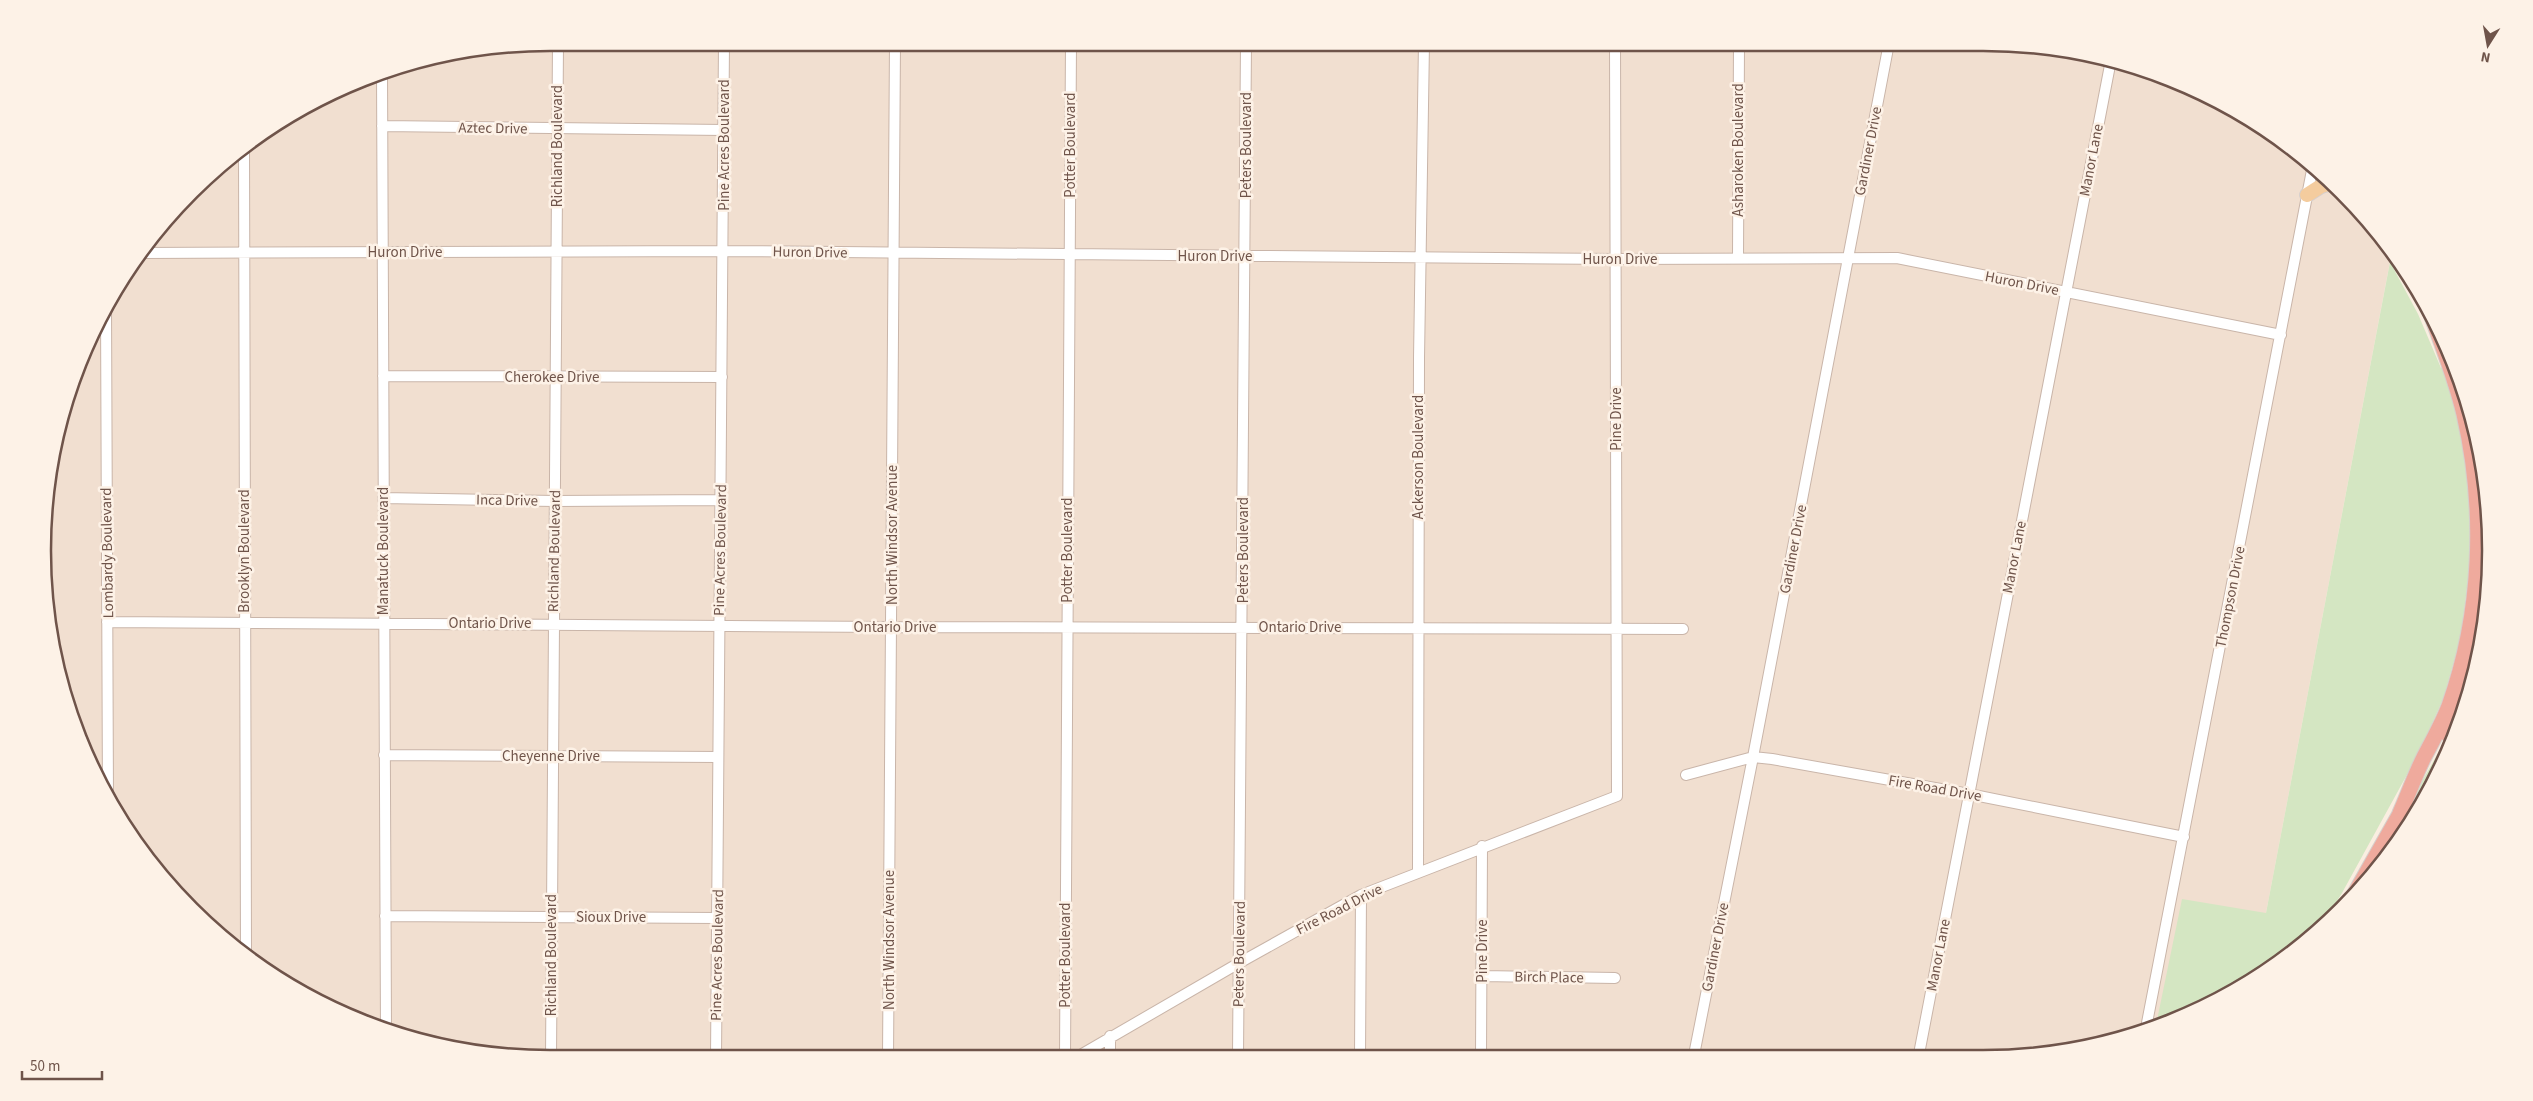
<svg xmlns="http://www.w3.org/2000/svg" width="2533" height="1101" font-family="'Source Sans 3',sans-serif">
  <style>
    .residential { fill: #f1dfd0 }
    .green { fill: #d4e6c2 }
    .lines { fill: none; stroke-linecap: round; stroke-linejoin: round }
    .minor-casing { stroke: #c9b5a9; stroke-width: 12 }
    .major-casing { stroke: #d7cfcc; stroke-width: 16 }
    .highway-casing { stroke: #d7cfcc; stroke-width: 17 }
    .minor { stroke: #fff; stroke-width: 10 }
    .major { stroke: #f4cc9e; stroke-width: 14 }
    .highway { stroke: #efaa9d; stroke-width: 15 }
    .labels { text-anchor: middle; stroke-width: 5; stroke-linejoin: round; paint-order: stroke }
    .street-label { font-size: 15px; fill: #6f544a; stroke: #fdf2e7 }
    .rim { fill: none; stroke: #6f544a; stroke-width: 2.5 }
  </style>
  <rect width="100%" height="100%" fill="#faeee1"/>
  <path class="residential" d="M 551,43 L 1983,43 L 2081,52 L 2146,70 L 2237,111 L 2318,169 L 2386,241 L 2392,251 L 2266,913 L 2156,1025 L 2049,1054 L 551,1058 L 452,1049 L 387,1031 L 297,991 L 216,933 L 168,885 L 111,805 L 70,714 L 52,649 L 43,550 L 52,452 L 70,387 L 110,297 L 168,216 L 216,168 L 297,110 L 387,70 L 452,52 Z"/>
  <path class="green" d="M 2390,262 L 2418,314 L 2441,368 L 2445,367 L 2462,422 L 2471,483 L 2472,547 L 2461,636 L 2444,697 L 2420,751 L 2342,893 L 2318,931 L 2292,953 L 2177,1020 L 2156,1025 L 2182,899 L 2266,913 Z
    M 2461,387 L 2473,419 L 2489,518 L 2486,617 L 2476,661 L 2463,683 L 2483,567 Z
    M 2465,706 L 2463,714 L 2405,833 L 2365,881 Z"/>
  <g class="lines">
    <g class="minor-casing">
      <path id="minor" d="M 382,72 L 386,1031
        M 382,126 L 724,130
        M 244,148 L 246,954
        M 142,253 L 723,251 L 1616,259 L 1897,258 L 2281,335
        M 1738,258 L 1739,43
        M 106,307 L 108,799
        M 383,376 L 722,377
        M 383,498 L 555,501 L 721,500
        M 107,622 L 891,627 L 1683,629
        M 384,755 L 718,757
        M 1686,775 L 1753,757 L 1772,759 L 1969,794 L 2184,837
        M 1418,872 L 1419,358 L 1424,43
        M 385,916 L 717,918
        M 1483,976 L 1615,978
        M 2146,1028 L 2313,165
        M 1919,1054 L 2111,60
        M 1694,1055 L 1753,757 L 1889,43
        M 1238,1056 L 1246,43
        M 1360,1056 L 1361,895
        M 1481,1056 L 1482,846
        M 1065,1057 L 1071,43
        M 1077,1057 L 1239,963 L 1361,895 L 1617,796 L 1615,43
        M 1110,1057 L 1110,1036
        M 551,1058 L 558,43
        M 716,1058 L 724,43
        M 888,1058 L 895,43"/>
    </g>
    <g class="major-casing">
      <path id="major" d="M 2307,195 L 2321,186 L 2331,183"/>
    </g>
    <g class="highway-casing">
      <path id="highway" d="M 2446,733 L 2468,695
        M 2400,813 C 2408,795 2415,775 2424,757 C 2433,740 2442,724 2449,706 C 2482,613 2486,510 2464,414 C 2456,380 2443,347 2431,314
        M 2354,895 L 2405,805"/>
    </g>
    <use href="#minor" class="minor"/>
    <use href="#major" class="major"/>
    <use href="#highway" class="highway"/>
  </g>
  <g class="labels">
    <g class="street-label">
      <text transform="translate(493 128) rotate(1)" y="5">Aztec Drive</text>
      <text transform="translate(724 145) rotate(-90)" y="5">Pine Acres Boulevard</text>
      <text transform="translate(1070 145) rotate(-90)" y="5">Potter Boulevard</text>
      <text transform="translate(1246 145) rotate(-90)" y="5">Peters Boulevard</text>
      <text transform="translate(557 146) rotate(-90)" y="5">Richland Boulevard</text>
      <text transform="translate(1738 150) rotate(-90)" y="5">Asharoken Boulevard</text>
      <text transform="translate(1868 151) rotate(-79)" y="5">Gardiner Drive</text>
      <text transform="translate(2091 160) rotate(-79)" y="5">Manor Lane</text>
      <text x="405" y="257">Huron Drive</text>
      <text transform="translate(810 252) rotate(1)" y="5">Huron Drive</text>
      <text x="1215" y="261">Huron Drive</text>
      <text x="1620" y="264">Huron Drive</text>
      <text transform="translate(2022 283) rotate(11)" y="5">Huron Drive</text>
      <text x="552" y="382">Cherokee Drive</text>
      <text transform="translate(1616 419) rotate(-90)" y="5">Pine Drive</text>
      <text transform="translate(1418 457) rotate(-90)" y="5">Ackerson Boulevard</text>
      <text transform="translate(507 500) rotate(1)" y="5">Inca Drive</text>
      <text transform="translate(892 535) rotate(-90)" y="5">North Windsor Avenue</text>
      <text transform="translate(1793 549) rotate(-79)" y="5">Gardiner Drive</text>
      <text transform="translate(720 550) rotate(-89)" y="5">Pine Acres Boulevard</text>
      <text transform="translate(1067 550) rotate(-90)" y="5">Potter Boulevard</text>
      <text transform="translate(1243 550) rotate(-90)" y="5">Peters Boulevard</text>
      <text transform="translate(244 551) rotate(-90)" y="5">Brooklyn Boulevard</text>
      <text transform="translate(383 551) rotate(-90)" y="5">Manatuck Boulevard</text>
      <text transform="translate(554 551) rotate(-89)" y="5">Richland Boulevard</text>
      <text transform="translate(107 553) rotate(-91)" y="5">Lombardy Boulevard</text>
      <text transform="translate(2014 557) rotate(-79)" y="5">Manor Lane</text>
      <text transform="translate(2230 597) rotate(-79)" y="5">Thompson Drive</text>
      <text x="490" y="628">Ontario Drive</text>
      <text x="895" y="632">Ontario Drive</text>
      <text x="1300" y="632">Ontario Drive</text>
      <text x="551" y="761">Cheyenne Drive</text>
      <text transform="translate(1935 788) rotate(10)" y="5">Fire Road Drive</text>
      <text transform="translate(1339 909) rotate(-27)" y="5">Fire Road Drive</text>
      <text x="611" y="922">Sioux Drive</text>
      <text transform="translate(889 940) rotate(-90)" y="5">North Windsor Avenue</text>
      <text transform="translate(1715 947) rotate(-79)" y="5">Gardiner Drive</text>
      <text transform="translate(1482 951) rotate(-90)" y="5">Pine Drive</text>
      <text transform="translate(1239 954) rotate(-89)" y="5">Peters Boulevard</text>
      <text transform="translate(551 955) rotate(-90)" y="5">Richland Boulevard</text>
      <text transform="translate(717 955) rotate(-89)" y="5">Pine Acres Boulevard</text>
      <text transform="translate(1065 955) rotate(-90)" y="5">Potter Boulevard</text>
      <text transform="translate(1938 955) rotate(-79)" y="5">Manor Lane</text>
      <text transform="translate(1549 977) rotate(1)" y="5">Birch Place</text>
    </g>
  </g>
  <path d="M0 0H2533V1101H0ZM550 51H1983A499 499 0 0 1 2482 550V551A499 499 0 0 1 1983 1050H550A499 499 0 0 1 51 551V550A499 499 0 0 1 550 51Z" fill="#fdf2e7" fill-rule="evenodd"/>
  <path class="rim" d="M550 51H1983A499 499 0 0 1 2482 550V551A499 499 0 0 1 1983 1050H550A499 499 0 0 1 51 551V550A499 499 0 0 1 550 51Z"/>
  <g transform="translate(2488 45) rotate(191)" stroke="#fdf2e7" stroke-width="4" paint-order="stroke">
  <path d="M0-4L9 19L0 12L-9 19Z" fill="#6f544a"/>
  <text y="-8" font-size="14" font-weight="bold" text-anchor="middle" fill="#6f544a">N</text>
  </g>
  <path d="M22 1071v8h80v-8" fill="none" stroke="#6f544a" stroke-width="2.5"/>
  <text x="30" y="1071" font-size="15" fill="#6f544a" stroke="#fdf2e7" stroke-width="4" paint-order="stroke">50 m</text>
</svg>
